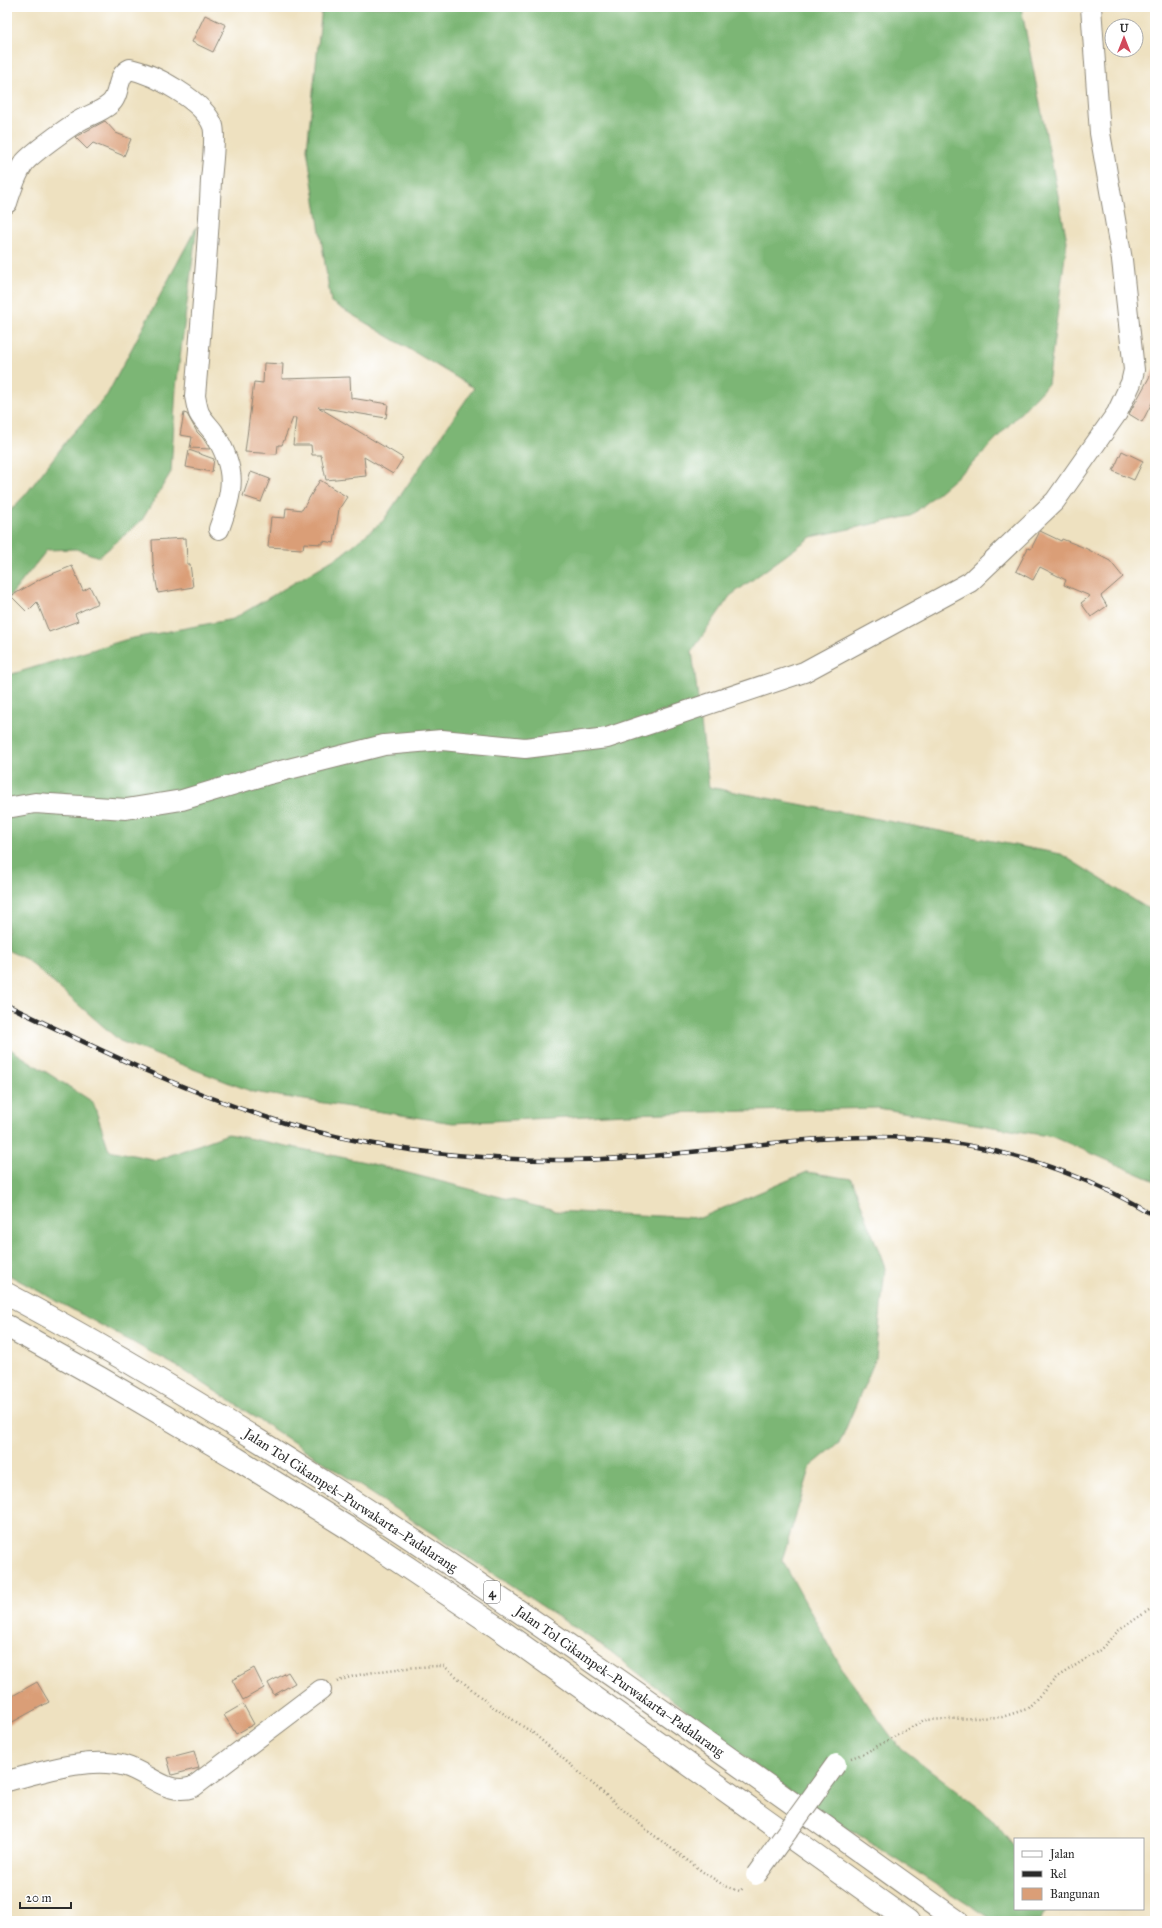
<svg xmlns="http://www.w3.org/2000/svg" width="1162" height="1928" font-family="'IM FELL Great Primer',serif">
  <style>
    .forest { fill: #7bb675; stroke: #537050 }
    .building { fill: #da9e77 }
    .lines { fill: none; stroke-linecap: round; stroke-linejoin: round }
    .minor-casing { stroke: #8c8676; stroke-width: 22 }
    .highway-casing { stroke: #8c8676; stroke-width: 24 }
    .path { stroke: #8c8676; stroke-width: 2.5; stroke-dasharray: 1 3; stroke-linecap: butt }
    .minor { stroke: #fff; stroke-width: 20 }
    .highway { stroke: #fff; stroke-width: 22 }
    .rail-casing { stroke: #2b2b2b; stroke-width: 4.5 }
    .rail { stroke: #fff; stroke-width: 3; stroke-dasharray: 9; stroke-linecap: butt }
    .minor-bridge-casing { stroke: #8c8676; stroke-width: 22; stroke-linecap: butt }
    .minor-bridge { stroke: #fff; stroke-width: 20 }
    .labels { text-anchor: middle; stroke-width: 4; stroke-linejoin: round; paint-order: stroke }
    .shield { fill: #fff; stroke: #6b6b6b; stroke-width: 1 }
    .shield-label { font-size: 13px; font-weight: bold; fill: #2b2b2b }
    .street-label { font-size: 14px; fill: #2b2b2b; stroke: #fff }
  </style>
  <rect width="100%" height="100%" fill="#fff"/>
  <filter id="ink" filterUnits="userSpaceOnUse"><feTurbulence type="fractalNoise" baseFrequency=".025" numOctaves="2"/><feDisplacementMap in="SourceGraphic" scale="8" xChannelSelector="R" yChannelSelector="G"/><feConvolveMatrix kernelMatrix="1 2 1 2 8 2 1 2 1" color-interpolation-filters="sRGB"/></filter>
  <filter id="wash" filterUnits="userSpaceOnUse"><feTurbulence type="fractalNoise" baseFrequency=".012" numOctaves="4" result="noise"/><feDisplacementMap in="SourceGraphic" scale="16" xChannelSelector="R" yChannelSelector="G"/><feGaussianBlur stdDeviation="0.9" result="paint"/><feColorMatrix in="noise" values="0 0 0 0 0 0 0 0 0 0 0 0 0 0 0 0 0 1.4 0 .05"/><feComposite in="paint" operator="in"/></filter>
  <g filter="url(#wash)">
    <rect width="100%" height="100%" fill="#eee1c0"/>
    <path class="forest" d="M 322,7 L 1021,7 L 1067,241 L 1048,384 L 974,462 L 911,516 L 811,537 L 730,596 L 692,651 L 709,787 L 1061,854 L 1155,913 L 1155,1181 L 1054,1137 L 878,1108 L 625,1114 L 453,1123 L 253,1092 L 120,1041 L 26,959 L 7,950 L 7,670 L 9,675 L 128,639 L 233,619 L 341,555 L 383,521 L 474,388 L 331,302 L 307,149 Z
      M 197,226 L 176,388 L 171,472 L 142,520 L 99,557 L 76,549 L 47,550 L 7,600 L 7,514 L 26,494 L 68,439 L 107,395 Z
      M 7,1047 L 93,1102 L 109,1150 L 157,1160 L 228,1134 L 365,1162 L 555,1211 L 700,1218 L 807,1172 L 852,1179 L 885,1268 L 876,1358 L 840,1442 L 811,1466 L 782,1560 L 842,1669 L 898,1746 L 991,1818 L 1015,1848 L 1015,1909 L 1047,1909 L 1040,1921 L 994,1921 L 782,1786 L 610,1651 L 374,1495 L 180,1368 L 7,1274 Z"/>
    <g id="blocks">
      <path class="building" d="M 205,15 L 226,25 L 213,52 L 192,42 Z
        M 105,121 L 116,133 L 131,139 L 124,156 L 93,143 L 87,149 L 75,137 Z
        M 264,363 L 283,364 L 282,379 L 350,377 L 351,398 L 388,404 L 386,418 L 318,407 L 403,458 L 393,474 L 364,457 L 366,476 L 326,480 L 321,455 L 312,455 L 311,445 L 293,445 L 296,418 L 293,418 L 282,445 L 278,445 L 277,454 L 245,452 L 254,382 L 263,383 Z
        M 1155,367 L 1155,397 L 1142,422 L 1129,414 Z
        M 184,413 L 187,414 L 197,432 L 203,438 L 210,449 L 190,448 L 192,437 L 180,435 Z
        M 189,450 L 214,459 L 212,472 L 186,467 Z
        M 1122,451 L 1143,461 L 1134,480 L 1113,471 Z
        M 251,472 L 270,479 L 261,502 L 243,496 Z
        M 320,480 L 347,497 L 339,509 L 334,543 L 323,541 L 323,544 L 304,543 L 303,549 L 268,547 L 271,517 L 285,518 L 286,508 L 302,510 Z
        M 1040,531 L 1061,541 L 1062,539 L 1085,548 L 1110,561 L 1123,577 L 1101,596 L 1107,606 L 1091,617 L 1081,603 L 1090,596 L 1064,585 L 1066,580 L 1040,567 L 1033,580 L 1016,571 L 1028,548 L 1031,549 Z
        M 186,538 L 187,564 L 190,564 L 193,587 L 158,593 L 153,563 L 152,540 Z
        M 72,566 L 83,591 L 90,587 L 98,603 L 75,614 L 78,621 L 49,632 L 37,602 L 27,612 L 11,596 L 42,578 Z
        M 254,1668 L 264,1688 L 243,1700 L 232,1680 Z
        M 288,1672 L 295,1683 L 274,1695 L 268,1683 Z
        M 37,1682 L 49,1702 L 7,1725 L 7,1699 Z
        M 243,1704 L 254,1724 L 236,1734 L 224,1715 Z
        M 194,1751 L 199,1768 L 172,1775 L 167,1758 Z"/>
    </g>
  </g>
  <g filter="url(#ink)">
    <use href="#blocks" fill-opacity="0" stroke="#8c8676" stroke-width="1"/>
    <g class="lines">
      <g class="minor-casing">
        <path id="minor" d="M 7,203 C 11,190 16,174 24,163 C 31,154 66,129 77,122 C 87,116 101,112 110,104 C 121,95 115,76 130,69 C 154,74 204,101 213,126 C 216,136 212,169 211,180 C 208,252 201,324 195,396 C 196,401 197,408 199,413 C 203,421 210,427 214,433 C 238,471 233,490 219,529
          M 7,808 L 35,803 L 126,809 L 182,800 L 269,774 L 384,745 L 442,740 L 525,748 L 607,738 L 804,672 L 970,582 L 1055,501 L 1117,413 L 1131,383 L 1134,370 L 1122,260 L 1100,133 L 1091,7
          M 7,1781 C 42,1772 90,1756 125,1766 C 149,1773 167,1796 193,1787 L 321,1690"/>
      </g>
      <g class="highway-casing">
        <path id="highway" d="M 7,1294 C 118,1353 226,1419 332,1487 C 545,1624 750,1773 957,1921
          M 7,1326 L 100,1378 L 236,1458 L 353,1531 L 495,1626 L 908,1921"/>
      </g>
      <path class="path" d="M 337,1682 C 359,1671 419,1666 444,1666 L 489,1704 L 533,1733 L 648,1831 L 703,1872 L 725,1886 L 740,1891 L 743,1888
        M 851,1758 L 865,1753 L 924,1720 L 1002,1717 L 1027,1709 L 1057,1677 L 1100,1650 L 1118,1631 L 1155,1606"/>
      <use href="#minor" class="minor"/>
      <use href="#highway" class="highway"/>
      <g class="rail-casing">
        <path id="rail" d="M 7,1005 C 98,1049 190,1095 288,1124 C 351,1142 417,1153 482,1157 C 534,1161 586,1161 638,1157 C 719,1151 800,1136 882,1137 C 976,1138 1074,1167 1155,1216"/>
      </g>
      <use href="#rail" class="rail"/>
      <g class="minor-bridge-casing">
        <path id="minor-bridge" d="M 756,1875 L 836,1764"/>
      </g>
      <use href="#minor-bridge" class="minor-bridge"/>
    </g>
  </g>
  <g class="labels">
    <rect class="shield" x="484" y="1581" width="16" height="22" rx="3"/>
    <g class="shield-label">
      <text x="492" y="1597">4</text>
    </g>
    <g class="street-label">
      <text transform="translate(351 1500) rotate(33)" y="5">Jalan Tol Cikampek–Purwakarta–Padalarang</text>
      <text transform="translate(620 1681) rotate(35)" y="5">Jalan Tol Cikampek–Purwakarta–Padalarang</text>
    </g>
  </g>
  <rect width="1162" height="1928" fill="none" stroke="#fff" stroke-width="24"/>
  <rect x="1014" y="1838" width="130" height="72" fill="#ffffff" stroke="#aaaaaa"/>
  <rect x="1022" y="1851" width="20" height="6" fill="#ffffff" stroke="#aaaaaa"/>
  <text x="1050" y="1858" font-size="12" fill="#2b2b2b">Jalan</text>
  <rect x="1022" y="1871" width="20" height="6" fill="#2b2b2b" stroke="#aaaaaa"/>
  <text x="1050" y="1878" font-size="12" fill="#2b2b2b">Rel</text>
  <rect x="1022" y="1888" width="20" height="12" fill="#da9e77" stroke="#aaaaaa"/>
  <text x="1050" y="1898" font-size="12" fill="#2b2b2b">Bangunan</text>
  <g transform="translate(1124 38)"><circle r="19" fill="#ffffff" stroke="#aaaaaa"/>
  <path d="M0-3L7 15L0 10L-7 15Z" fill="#d1495b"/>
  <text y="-6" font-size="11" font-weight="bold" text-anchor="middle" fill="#2b2b2b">U</text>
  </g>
  <path d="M20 1902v6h51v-6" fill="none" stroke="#2b2b2b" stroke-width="2"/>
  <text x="26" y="1902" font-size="12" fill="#2b2b2b" stroke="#ffffff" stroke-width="3" paint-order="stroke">20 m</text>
</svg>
